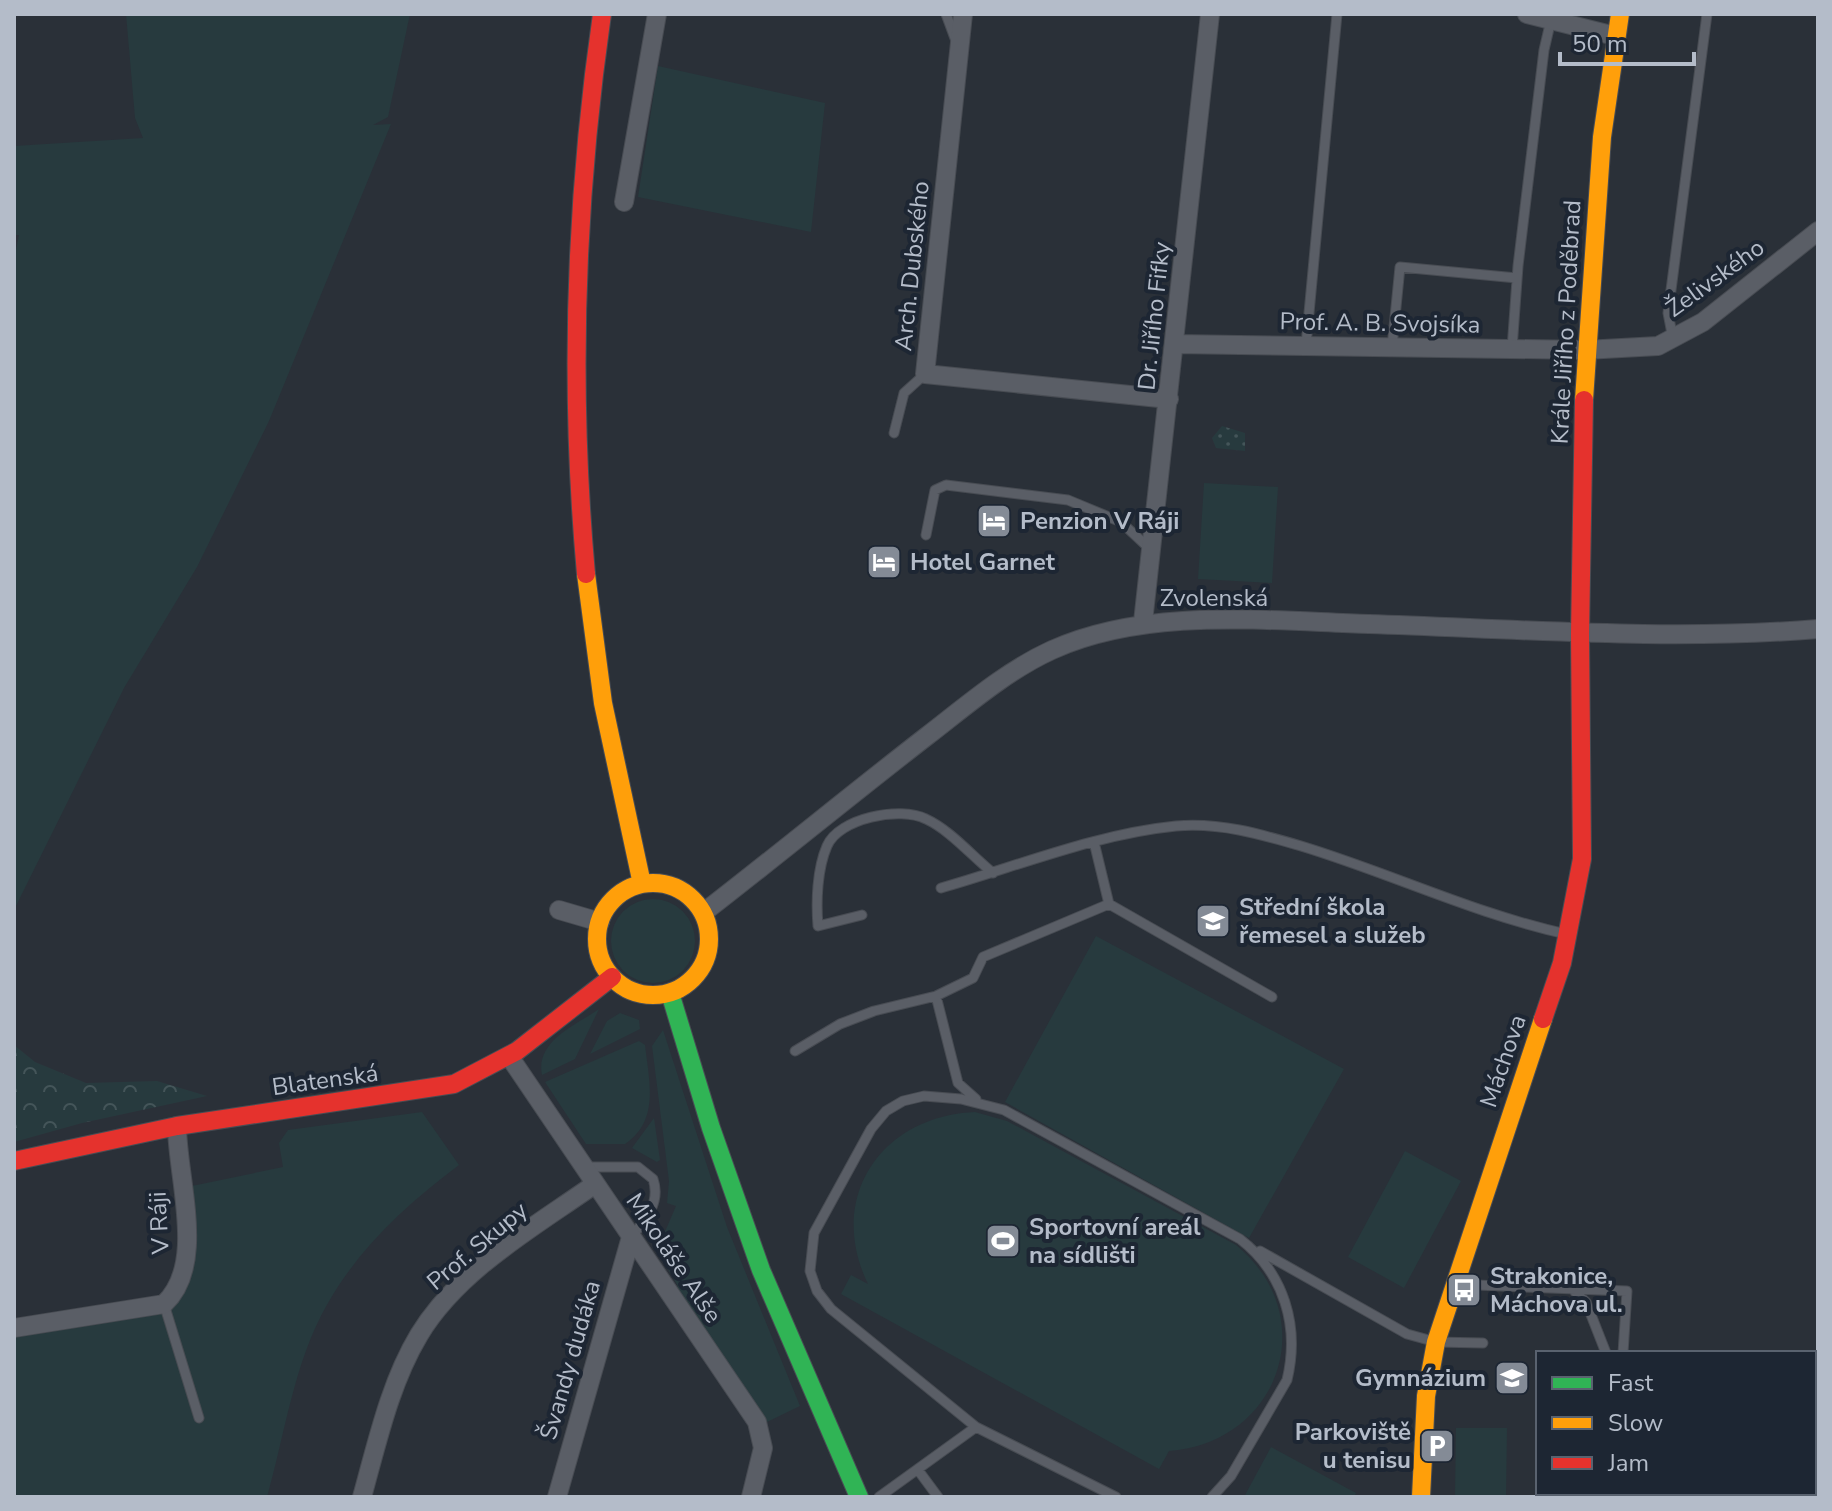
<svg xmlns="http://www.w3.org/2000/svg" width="1832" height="1511" font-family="'Nunito Sans',sans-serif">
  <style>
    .green { fill: #273a3e }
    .forest { fill: url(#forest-crowns) }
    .park { fill: url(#park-dots) }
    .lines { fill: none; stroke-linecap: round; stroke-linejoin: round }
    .lane-casing { stroke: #484c53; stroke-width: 11 }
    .street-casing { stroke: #484c53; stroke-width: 20 }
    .fast-casing { stroke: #484c53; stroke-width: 20 }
    .slow-casing { stroke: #484c53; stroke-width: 20 }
    .jam-casing { stroke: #484c53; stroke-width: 20 }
    .lane { stroke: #5a5e66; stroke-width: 9 }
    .street { stroke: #5a5e66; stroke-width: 18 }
    .fast { stroke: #30b455; stroke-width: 18 }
    .slow { stroke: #ff9f0a; stroke-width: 18 }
    .jam { stroke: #e5322d; stroke-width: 18 }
    .labels { text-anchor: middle; stroke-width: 8; stroke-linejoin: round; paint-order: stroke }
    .street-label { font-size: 24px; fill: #b4bcc9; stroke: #1d2633 }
    .poi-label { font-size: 24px; font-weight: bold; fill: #b4bcc9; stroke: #1d2633; text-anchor: start }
  </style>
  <defs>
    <pattern id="forest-crowns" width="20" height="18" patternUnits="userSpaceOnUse" patternTransform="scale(2)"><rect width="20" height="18" fill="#273a3e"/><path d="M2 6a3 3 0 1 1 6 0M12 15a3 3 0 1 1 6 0" fill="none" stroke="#445559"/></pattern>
    <pattern id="park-dots" width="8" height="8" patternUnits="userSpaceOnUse" patternTransform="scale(2)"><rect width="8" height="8" fill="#273a3e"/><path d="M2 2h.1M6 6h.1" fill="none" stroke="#445559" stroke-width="1.8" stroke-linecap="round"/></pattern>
  </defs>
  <rect width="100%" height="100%" fill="#2a3038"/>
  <path class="green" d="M 126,14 L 410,14 L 388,117 L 373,125 L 391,124 L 269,421 L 197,567 L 124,688 L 14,910 L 14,260 L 19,235 L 14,235 L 14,146 L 143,138 L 135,118 Z
    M 658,66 L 825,103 L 811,232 L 638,197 Z
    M 1204,483 L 1278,487 L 1272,583 L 1198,579 Z
    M611 941a42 42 0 1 1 84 0a42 42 0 1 1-84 0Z
    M 1096,936 L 1344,1069 L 1249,1238 L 1005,1102 Z
    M 599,1009 L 575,1059 L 542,1075 C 535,1041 576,1025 599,1009 Z
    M 620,1013 L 639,1020 L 640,1029 L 590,1054 L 607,1021 Z
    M 663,1030 L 727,1227 L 800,1406 L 767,1422 L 675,1289 L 678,1286 L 653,1244 L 656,1231 L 664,1234 L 676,1206 L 667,1203 L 669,1181 L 652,1046 Z
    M 639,1041 L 645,1045 C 649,1081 660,1120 625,1144 L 586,1144 L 545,1082 Z
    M 422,1112 L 459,1165 C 407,1204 360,1247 328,1303 C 294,1361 285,1434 267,1497 L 14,1497 L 14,1332 L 168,1304 L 192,1186 L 283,1167 L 279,1143 L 288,1130 Z
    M 975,1112 L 1007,1121 L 1236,1245 C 1323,1316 1280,1443 1169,1451 L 1159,1469 L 841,1294 L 851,1275 L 868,1284 C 826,1198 881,1116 975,1112 Z
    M 654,1118 L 660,1160 L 657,1162 L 632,1148 Z
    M 1405,1151 L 1461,1181 L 1404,1288 L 1348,1257 Z
    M 1456,1428 L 1507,1428 L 1506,1497 L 1455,1497 Z
    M 1271,1447 L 1356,1493 L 1354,1497 L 1244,1497 Z"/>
  <path class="forest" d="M 14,1045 L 35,1062 L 86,1083 L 157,1081 L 207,1096 L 82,1123 L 14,1142 Z"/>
  <path class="park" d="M 1222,426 L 1245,433 L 1245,451 L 1216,448 L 1212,438 Z"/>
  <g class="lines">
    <g class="lane-casing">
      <path id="lane" d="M 946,14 L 956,41
        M 1673,339 L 1668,313 L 1707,14
        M 1306,345 L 1337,14
        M 1392,347 L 1400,267 L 1517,278
        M 1512,349 L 1518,266 L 1544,50 L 1551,20
        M 894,433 L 904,393 L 925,374
        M 926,535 L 935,490 L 946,485 L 1068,500 L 1121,522 L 1151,550
        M 941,888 C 1018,866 1096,834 1176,826 C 1219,822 1260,834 1301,846 C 1390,873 1475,914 1566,934
        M 1109,904 L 1272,997
        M 862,915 L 818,926 C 816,902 817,869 827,846 C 839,818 900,806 926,819 C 950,830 972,856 993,873
        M 936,996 L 958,1083 L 976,1099
        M 795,1051 L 840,1024 L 874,1011 L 936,996 L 973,978 L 983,957 L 1109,904 L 1094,842
        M 584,1167 L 638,1167 L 653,1179 C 661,1202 646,1220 631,1237
        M 1260,1251 L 1407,1334 L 1436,1342 L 1483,1343
        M 1459,1274 L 1476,1285 L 1627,1291 L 1623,1353
        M 1573,1290 L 1586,1302 L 1606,1353
        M 164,1304 L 199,1418
        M 918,1470 L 938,1497
        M 879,1497 L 976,1427
        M 1116,1497 L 976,1427 L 831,1309 L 817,1291 L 810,1271 L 814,1233 L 871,1129 L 886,1111 L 903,1101 L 924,1096 L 961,1099 L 1004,1110 L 1240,1239 C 1284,1273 1300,1326 1287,1380 L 1231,1476 L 1212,1497"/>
    </g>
    <g class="street-casing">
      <path id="street" d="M 963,14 L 925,374 L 1169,399
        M 1527,14 L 1615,36
        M 624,202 L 657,14
        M 1175,344 L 1585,350 L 1658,346 L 1703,322 L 1818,231
        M 1143,622 L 1210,14
        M 559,910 L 600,922
        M 703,913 C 778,855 852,794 927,736 C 966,706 1006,671 1052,650 C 1147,607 1267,621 1369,624 C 1518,629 1669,641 1818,629
        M 509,1056 L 757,1422 L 763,1448 L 751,1497
        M 14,1328 L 164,1304 C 207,1264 177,1178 177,1126
        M 362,1497 C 377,1443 390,1383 419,1335 C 458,1270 534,1227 595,1184
        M 557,1497 L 631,1237"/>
    </g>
    <g class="fast-casing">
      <path id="fast" d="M 670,993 L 711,1128 L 761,1270 L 859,1497"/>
    </g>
    <g class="slow-casing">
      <path id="slow" d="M 1584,400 L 1602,137 L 1620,14
        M 586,574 L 603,703 L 642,884
        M597 939a56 56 0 1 1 112 0a56 56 0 1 1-112 0Z
        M 1421,1497 L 1426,1396 L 1436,1342 L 1543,1019"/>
    </g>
    <g class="jam-casing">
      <path id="jam" d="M 586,574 C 569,386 575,201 602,14
        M 1543,1019 L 1562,963 L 1582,859 L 1580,634 L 1584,400
        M 14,1161 L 177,1126 L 454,1084 L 517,1051 L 612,977"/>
    </g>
    <use href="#lane" class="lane"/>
    <use href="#street" class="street"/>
    <use href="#fast" class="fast"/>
    <use href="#slow" class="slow"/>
    <use href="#jam" class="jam"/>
  </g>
  <defs>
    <g id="hotel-square" transform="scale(1.8)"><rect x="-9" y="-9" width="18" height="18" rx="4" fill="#848b96" stroke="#1d2633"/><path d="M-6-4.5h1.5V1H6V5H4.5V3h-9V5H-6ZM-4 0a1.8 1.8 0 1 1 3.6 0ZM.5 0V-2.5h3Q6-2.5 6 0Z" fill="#fff"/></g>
    <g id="school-square" transform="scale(1.8)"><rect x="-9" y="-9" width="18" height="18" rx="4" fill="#848b96" stroke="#1d2633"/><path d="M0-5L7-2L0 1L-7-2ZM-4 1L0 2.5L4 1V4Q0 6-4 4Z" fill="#fff"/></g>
    <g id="stadium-square" transform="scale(1.8)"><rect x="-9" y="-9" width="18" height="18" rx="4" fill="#848b96" stroke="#1d2633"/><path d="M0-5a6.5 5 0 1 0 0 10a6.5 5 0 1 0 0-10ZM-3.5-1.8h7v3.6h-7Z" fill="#fff"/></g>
    <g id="bus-square" transform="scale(1.8)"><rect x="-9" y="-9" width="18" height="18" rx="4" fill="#848b96" stroke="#1d2633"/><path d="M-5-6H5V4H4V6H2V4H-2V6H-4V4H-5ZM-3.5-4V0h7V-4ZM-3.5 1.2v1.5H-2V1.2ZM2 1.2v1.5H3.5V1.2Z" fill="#fff"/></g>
    <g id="parking-square" transform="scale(1.8)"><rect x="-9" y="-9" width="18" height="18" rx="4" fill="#848b96" stroke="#1d2633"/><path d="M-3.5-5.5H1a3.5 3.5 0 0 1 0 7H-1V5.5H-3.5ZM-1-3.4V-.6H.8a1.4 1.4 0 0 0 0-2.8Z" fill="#fff"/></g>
  </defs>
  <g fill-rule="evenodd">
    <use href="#hotel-square" x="994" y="521"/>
    <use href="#hotel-square" x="884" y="562"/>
    <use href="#school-square" x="1213" y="921"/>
    <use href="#stadium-square" x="1003" y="1241"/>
    <use href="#bus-square" x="1464" y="1290"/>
    <use href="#school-square" x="1512" y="1378"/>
    <use href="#parking-square" x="1437" y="1446"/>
  </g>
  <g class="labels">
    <g class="street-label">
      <text transform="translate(912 266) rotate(-84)" y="8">Arch. Dubského</text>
      <text transform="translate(1715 278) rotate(-36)" y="8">Želivského</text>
      <text transform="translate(1154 316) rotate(-84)" y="8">Dr. Jiřího Fifky</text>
      <text transform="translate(1566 322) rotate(-87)" y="8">Krále Jiřího z Poděbrad</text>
      <text transform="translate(1380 323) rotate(1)" y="8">Prof. A. B. Svojsíka</text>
      <text x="1214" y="606">Zvolenská</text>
      <text transform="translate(1503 1061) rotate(-71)" y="8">Máchova</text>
      <text transform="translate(325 1080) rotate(-8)" y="8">Blatenská</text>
      <text transform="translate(159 1223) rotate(-93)" y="8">V Ráji</text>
      <text transform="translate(477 1246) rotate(-40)" y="8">Prof. Skupy</text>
      <text transform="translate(674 1258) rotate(56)" y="8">Mikoláše Alše</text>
      <text transform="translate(570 1360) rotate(-74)" y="8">Švandy dudáka</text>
    </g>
    <g class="poi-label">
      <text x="1020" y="529">Penzion V Ráji</text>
      <text x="910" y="570">Hotel Garnet</text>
      <text x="1239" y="915">Střední škola<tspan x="1239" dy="28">řemesel a služeb</tspan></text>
      <text x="1029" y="1235">Sportovní areál<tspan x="1029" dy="28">na sídlišti</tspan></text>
      <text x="1490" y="1284">Strakonice,<tspan x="1490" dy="28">Máchova ul.</tspan></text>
      <text x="1486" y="1386" text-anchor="end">Gymnázium</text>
      <text x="1411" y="1440" text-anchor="end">Parkoviště<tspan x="1411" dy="28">u tenisu</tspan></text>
    </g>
  </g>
  <rect width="1832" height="1511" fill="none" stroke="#b4bcc9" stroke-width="32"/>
  <rect x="1536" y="1351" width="280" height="144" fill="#1d2633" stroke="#59626f" stroke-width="2"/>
  <rect x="1552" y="1377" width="40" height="12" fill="#30b455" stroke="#59626f" stroke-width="2"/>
  <text x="1608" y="1391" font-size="24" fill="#b4bcc9">Fast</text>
  <rect x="1552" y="1417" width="40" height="12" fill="#ff9f0a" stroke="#59626f" stroke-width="2"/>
  <text x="1608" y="1431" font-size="24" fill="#b4bcc9">Slow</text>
  <rect x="1552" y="1457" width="40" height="12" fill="#e5322d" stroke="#59626f" stroke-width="2"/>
  <text x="1608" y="1471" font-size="24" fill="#b4bcc9">Jam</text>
  <path d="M1560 52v12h134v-12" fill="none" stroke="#b4bcc9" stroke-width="4"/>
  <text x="1572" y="52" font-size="24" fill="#b4bcc9" stroke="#1d2633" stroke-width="6" paint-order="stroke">50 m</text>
</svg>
